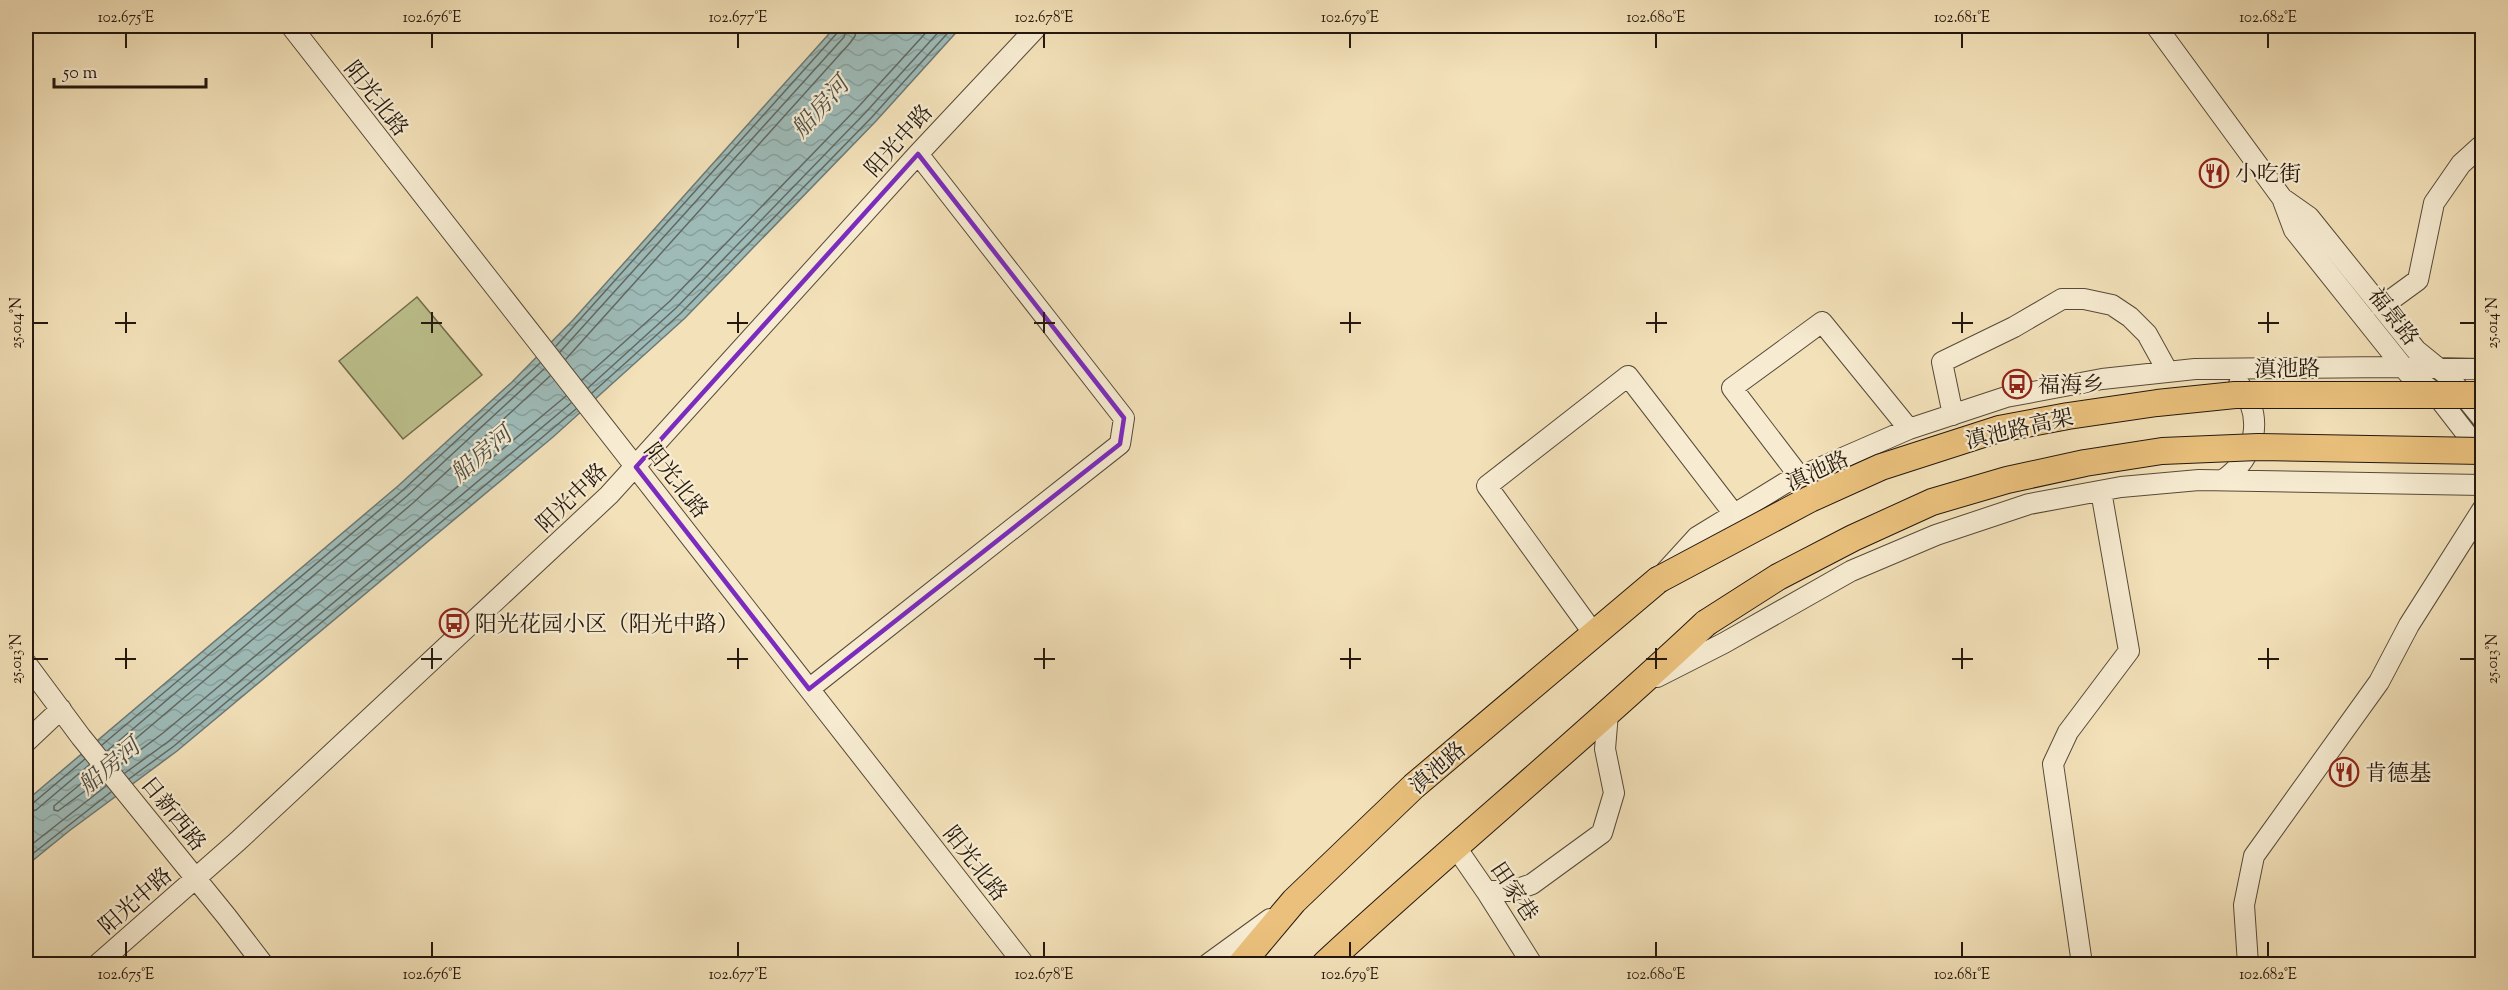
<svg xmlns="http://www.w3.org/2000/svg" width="2508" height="990" font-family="'Sorts Mill Goudy','Noto Serif SC',serif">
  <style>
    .green { fill: #bdc28e; stroke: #706c4e; stroke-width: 1.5 }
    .water { fill: url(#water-waves); stroke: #6d7974; stroke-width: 1.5 }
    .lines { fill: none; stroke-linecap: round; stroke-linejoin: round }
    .shore { stroke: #606962; stroke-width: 1.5 }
    .minor-casing { stroke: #574a38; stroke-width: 22 }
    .major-casing { stroke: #23170d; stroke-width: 28 }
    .minor { stroke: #f7ecd2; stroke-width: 20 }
    .major { stroke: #eac07c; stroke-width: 26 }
    .major-bridge-casing { stroke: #23170d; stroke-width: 28; stroke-linecap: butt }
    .major-bridge { stroke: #eac07c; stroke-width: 26 }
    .marked { fill: none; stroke: #7b2cbf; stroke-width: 4.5; stroke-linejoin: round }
    .ticks { fill: none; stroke: #23170d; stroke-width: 2 }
    .labels { text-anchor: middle; stroke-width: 4.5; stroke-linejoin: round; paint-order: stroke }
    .street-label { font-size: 22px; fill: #23170d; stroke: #f7ecd2 }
    .poi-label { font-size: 22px; fill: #23170d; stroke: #f7ecd2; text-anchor: start }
    .water-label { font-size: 24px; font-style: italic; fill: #4e5049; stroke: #f7ecd2 }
    .neatline { fill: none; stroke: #23170d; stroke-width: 2 }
    .ticks-label { font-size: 15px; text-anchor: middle; fill: #23170d }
  </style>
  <defs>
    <pattern id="water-waves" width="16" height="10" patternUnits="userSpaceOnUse" patternTransform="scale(1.5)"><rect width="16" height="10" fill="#9ebbb8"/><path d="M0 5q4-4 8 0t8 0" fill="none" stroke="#88a09d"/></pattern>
  </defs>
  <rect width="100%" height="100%" fill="#f3e1b9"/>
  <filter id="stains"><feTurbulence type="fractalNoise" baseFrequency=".00333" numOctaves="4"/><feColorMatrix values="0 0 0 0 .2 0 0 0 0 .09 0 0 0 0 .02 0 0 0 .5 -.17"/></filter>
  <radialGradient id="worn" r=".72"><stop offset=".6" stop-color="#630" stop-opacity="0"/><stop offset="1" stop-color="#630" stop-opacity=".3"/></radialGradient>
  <path class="green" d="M 417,297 L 482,375 L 403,439 L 339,361 Z"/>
  <path class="water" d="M 836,26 L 962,26 L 876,121 L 685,318 L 553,437 L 177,751 L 69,831 L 26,866 L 26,801 L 398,486 L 512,382 L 573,320 Z"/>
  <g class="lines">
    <path class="shore" d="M 556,346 L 838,32 L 840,26
      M 560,352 L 844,37 L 848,26
      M 566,359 L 850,43 L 855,36 L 857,26
      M 582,380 L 670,301 L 860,105 L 932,26
      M 588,388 L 676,308 L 866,112 L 944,26
      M 592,393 L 681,313 L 872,117 L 954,26
      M 102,745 L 402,491 L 540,363
      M 107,751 L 407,496 L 544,369
      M 113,758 L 413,503 L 550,376
      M 119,766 L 163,733 L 566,396
      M 95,772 L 54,806 L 54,810 L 58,811 L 101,779
      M 125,773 L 169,741 L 571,403
      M 129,779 L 174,746 L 576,409
      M 26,805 L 32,804 L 85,759
      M 26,813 L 36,810 L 89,765
      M 26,849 L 106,786
      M 26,859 L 111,792"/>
    <g class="minor-casing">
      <path id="minor" d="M 291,26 L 1024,964
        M 2156,26 L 2282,198 L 2294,230 L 2408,373 L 2434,392 L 2482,454
        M 2282,198 L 2309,217 L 2416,350 L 2448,376 L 2482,418
        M 2381,307 L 2418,280 L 2434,203 L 2461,164 L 2482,145
        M 1953,415 L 1942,362 L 2014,327 L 2062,299 L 2084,299 L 2112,305 L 2130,317 L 2147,334 L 2168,372
        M 1800,477 L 1732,388 L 1822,322 L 1909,429
        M 2223,480 C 2256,457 2265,417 2239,384
        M 1666,571 L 1697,537 L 1785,483 L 1909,429 L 2006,397 L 2102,379 L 2195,369 L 2390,367 L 2482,369
        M 1594,634 L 1487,486 L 1628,376 L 1734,514
        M 26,663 L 81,737 L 227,917 L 263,964
        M 1657,677 L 1724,643 L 1851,571 L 1936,535 L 2029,504 L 2121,487 L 2199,480 L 2482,485
        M 809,689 L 1120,444 L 1124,418 L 918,154
        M 26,742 L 61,709
        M 1455,846 L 1486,891 L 1532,964
        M 1486,891 L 1512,891 L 1532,884 L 1602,833 L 1614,793 L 1605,749 L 1608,713
        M 98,964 L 238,841 L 609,495 L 918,154 L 1038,26
        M 1208,964 L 1270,919
        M 2082,964 L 2053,764 L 2068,732 L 2129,651 L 2101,491
        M 2248,964 L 2244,905 L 2254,856 L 2379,682 L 2409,625 L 2482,510"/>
    </g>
    <g class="major-casing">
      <path id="major" d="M 1241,964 L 1294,901 L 1414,786 L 1658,580
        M 1325,964 C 1450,848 1582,740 1706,623"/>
    </g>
    <use href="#minor" class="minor"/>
    <use href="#major" class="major"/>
    <g class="major-bridge-casing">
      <path id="major-bridge" d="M 1658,580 L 1810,499 L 1881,467 L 1999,429 L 2068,416 L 2157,403 L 2235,395 L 2482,395
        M 1706,623 L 1778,577 L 1853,538 L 1932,502 L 2007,480 L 2085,463 L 2162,451 L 2258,447 L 2482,451"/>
    </g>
    <use href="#major-bridge" class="major-bridge"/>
  </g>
  <path class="marked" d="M 918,154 L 1124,418 L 1120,444 L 809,689 L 636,467 Z"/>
  <path class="ticks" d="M 126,33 L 126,48M 432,33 L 432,48M 738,33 L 738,48M 1044,33 L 1044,48M 1350,33 L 1350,48M 1656,33 L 1656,48M 1962,33 L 1962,48M 2268,33 L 2268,48M 126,312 L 126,333M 432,312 L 432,333M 738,312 L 738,333M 1044,312 L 1044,333M 1350,312 L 1350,333M 1656,312 L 1656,333M 1962,312 L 1962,333M 2268,312 L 2268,333M 33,323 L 48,323M 115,323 L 136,323M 421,323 L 442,323M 727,323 L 748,323M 1034,323 L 1055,323M 1340,323 L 1361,323M 1646,323 L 1667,323M 1952,323 L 1973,323M 2258,323 L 2279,323M 2460,323 L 2475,323M 126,648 L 126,669M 432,648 L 432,669M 738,648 L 738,669M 1044,648 L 1044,669M 1350,648 L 1350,669M 1656,648 L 1656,669M 1962,648 L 1962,669M 2268,648 L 2268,669M 33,659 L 48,659M 115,659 L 136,659M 421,659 L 442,659M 727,659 L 748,659M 1034,659 L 1055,659M 1340,659 L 1361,659M 1646,659 L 1667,659M 1952,659 L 1973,659M 2258,659 L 2279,659M 2460,659 L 2475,659M 126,942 L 126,957M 432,942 L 432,957M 738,942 L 738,957M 1044,942 L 1044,957M 1350,942 L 1350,957M 1656,942 L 1656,957M 1962,942 L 1962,957M 2268,942 L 2268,957"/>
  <defs>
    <g id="restaurant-ring" transform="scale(1.5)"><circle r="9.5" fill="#f7ecd2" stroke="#8f2418" stroke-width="1.5"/><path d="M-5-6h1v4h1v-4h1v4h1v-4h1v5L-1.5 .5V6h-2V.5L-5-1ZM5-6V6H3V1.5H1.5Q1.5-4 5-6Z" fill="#8f2418"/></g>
    <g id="bus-ring" transform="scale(1.5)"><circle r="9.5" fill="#f7ecd2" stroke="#8f2418" stroke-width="1.5"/><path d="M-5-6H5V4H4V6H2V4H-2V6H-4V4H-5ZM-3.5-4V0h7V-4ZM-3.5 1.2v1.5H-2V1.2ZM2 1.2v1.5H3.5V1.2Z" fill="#8f2418"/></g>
  </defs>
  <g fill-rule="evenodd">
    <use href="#restaurant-ring" x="2214" y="173"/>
    <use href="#bus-ring" x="2017" y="384"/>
    <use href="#bus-ring" x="454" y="623"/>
    <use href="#restaurant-ring" x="2344" y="772"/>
  </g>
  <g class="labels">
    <g class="street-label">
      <text transform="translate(377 98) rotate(52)" y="8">阳光北路</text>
      <text transform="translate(898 140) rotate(-48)" y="8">阳光中路</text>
      <text transform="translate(2394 316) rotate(52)" y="8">福景路</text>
      <text transform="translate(2287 368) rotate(-1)" y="8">滇池路</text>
      <text transform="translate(2019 428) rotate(-13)" y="8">滇池路高架</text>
      <text transform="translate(1817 470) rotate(-24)" y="8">滇池路</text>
      <text transform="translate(677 480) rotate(52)" y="8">阳光北路</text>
      <text transform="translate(571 497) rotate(-44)" y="8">阳光中路</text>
      <text transform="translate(1437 767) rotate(-41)" y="8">滇池路</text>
      <text transform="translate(174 813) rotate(51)" y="8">日新西路</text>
      <text transform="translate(976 863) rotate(52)" y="8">阳光北路</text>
      <text transform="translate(1515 891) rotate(56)" y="8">田家巷</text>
      <text transform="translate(135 900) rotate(-41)" y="8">阳光中路</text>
    </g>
    <g class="poi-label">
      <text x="2235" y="181">小吃街</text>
      <text x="2038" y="392">福海乡</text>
      <text x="475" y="631">阳光花园小区（阳光中路）</text>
      <text x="2365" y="780">肯德基</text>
    </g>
    <g class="water-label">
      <text transform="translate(820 107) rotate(-48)" y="8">船房河</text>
      <text transform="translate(481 454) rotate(-40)" y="8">船房河</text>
      <text transform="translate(109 766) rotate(-40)" y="8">船房河</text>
    </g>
  </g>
  <rect width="2508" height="990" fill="none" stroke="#f3e1b9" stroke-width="66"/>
  <path d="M54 78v9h152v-9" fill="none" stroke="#23170d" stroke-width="3"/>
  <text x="63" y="78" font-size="18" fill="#23170d" stroke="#f7ecd2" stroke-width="4.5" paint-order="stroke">50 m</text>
  <rect x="33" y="33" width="2442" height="924" class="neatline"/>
  <g class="ticks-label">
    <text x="126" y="22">102.675°E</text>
    <text x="432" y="22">102.676°E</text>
    <text x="738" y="22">102.677°E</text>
    <text x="1044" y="22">102.678°E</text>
    <text x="1350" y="22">102.679°E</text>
    <text x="1656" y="22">102.680°E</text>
    <text x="1962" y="22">102.681°E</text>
    <text x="2268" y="22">102.682°E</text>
    <text transform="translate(16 323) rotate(-90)" y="5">25.014°N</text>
    <text transform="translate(2492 323) rotate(-90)" y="5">25.014°N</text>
    <text transform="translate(16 659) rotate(-90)" y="5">25.013°N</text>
    <text transform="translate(2492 659) rotate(-90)" y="5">25.013°N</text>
    <text x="126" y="979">102.675°E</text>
    <text x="432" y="979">102.676°E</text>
    <text x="738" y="979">102.677°E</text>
    <text x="1044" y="979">102.678°E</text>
    <text x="1350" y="979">102.679°E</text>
    <text x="1656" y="979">102.680°E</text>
    <text x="1962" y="979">102.681°E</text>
    <text x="2268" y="979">102.682°E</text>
  </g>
  <rect width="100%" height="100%" filter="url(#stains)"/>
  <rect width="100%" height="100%" fill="url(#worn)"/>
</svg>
